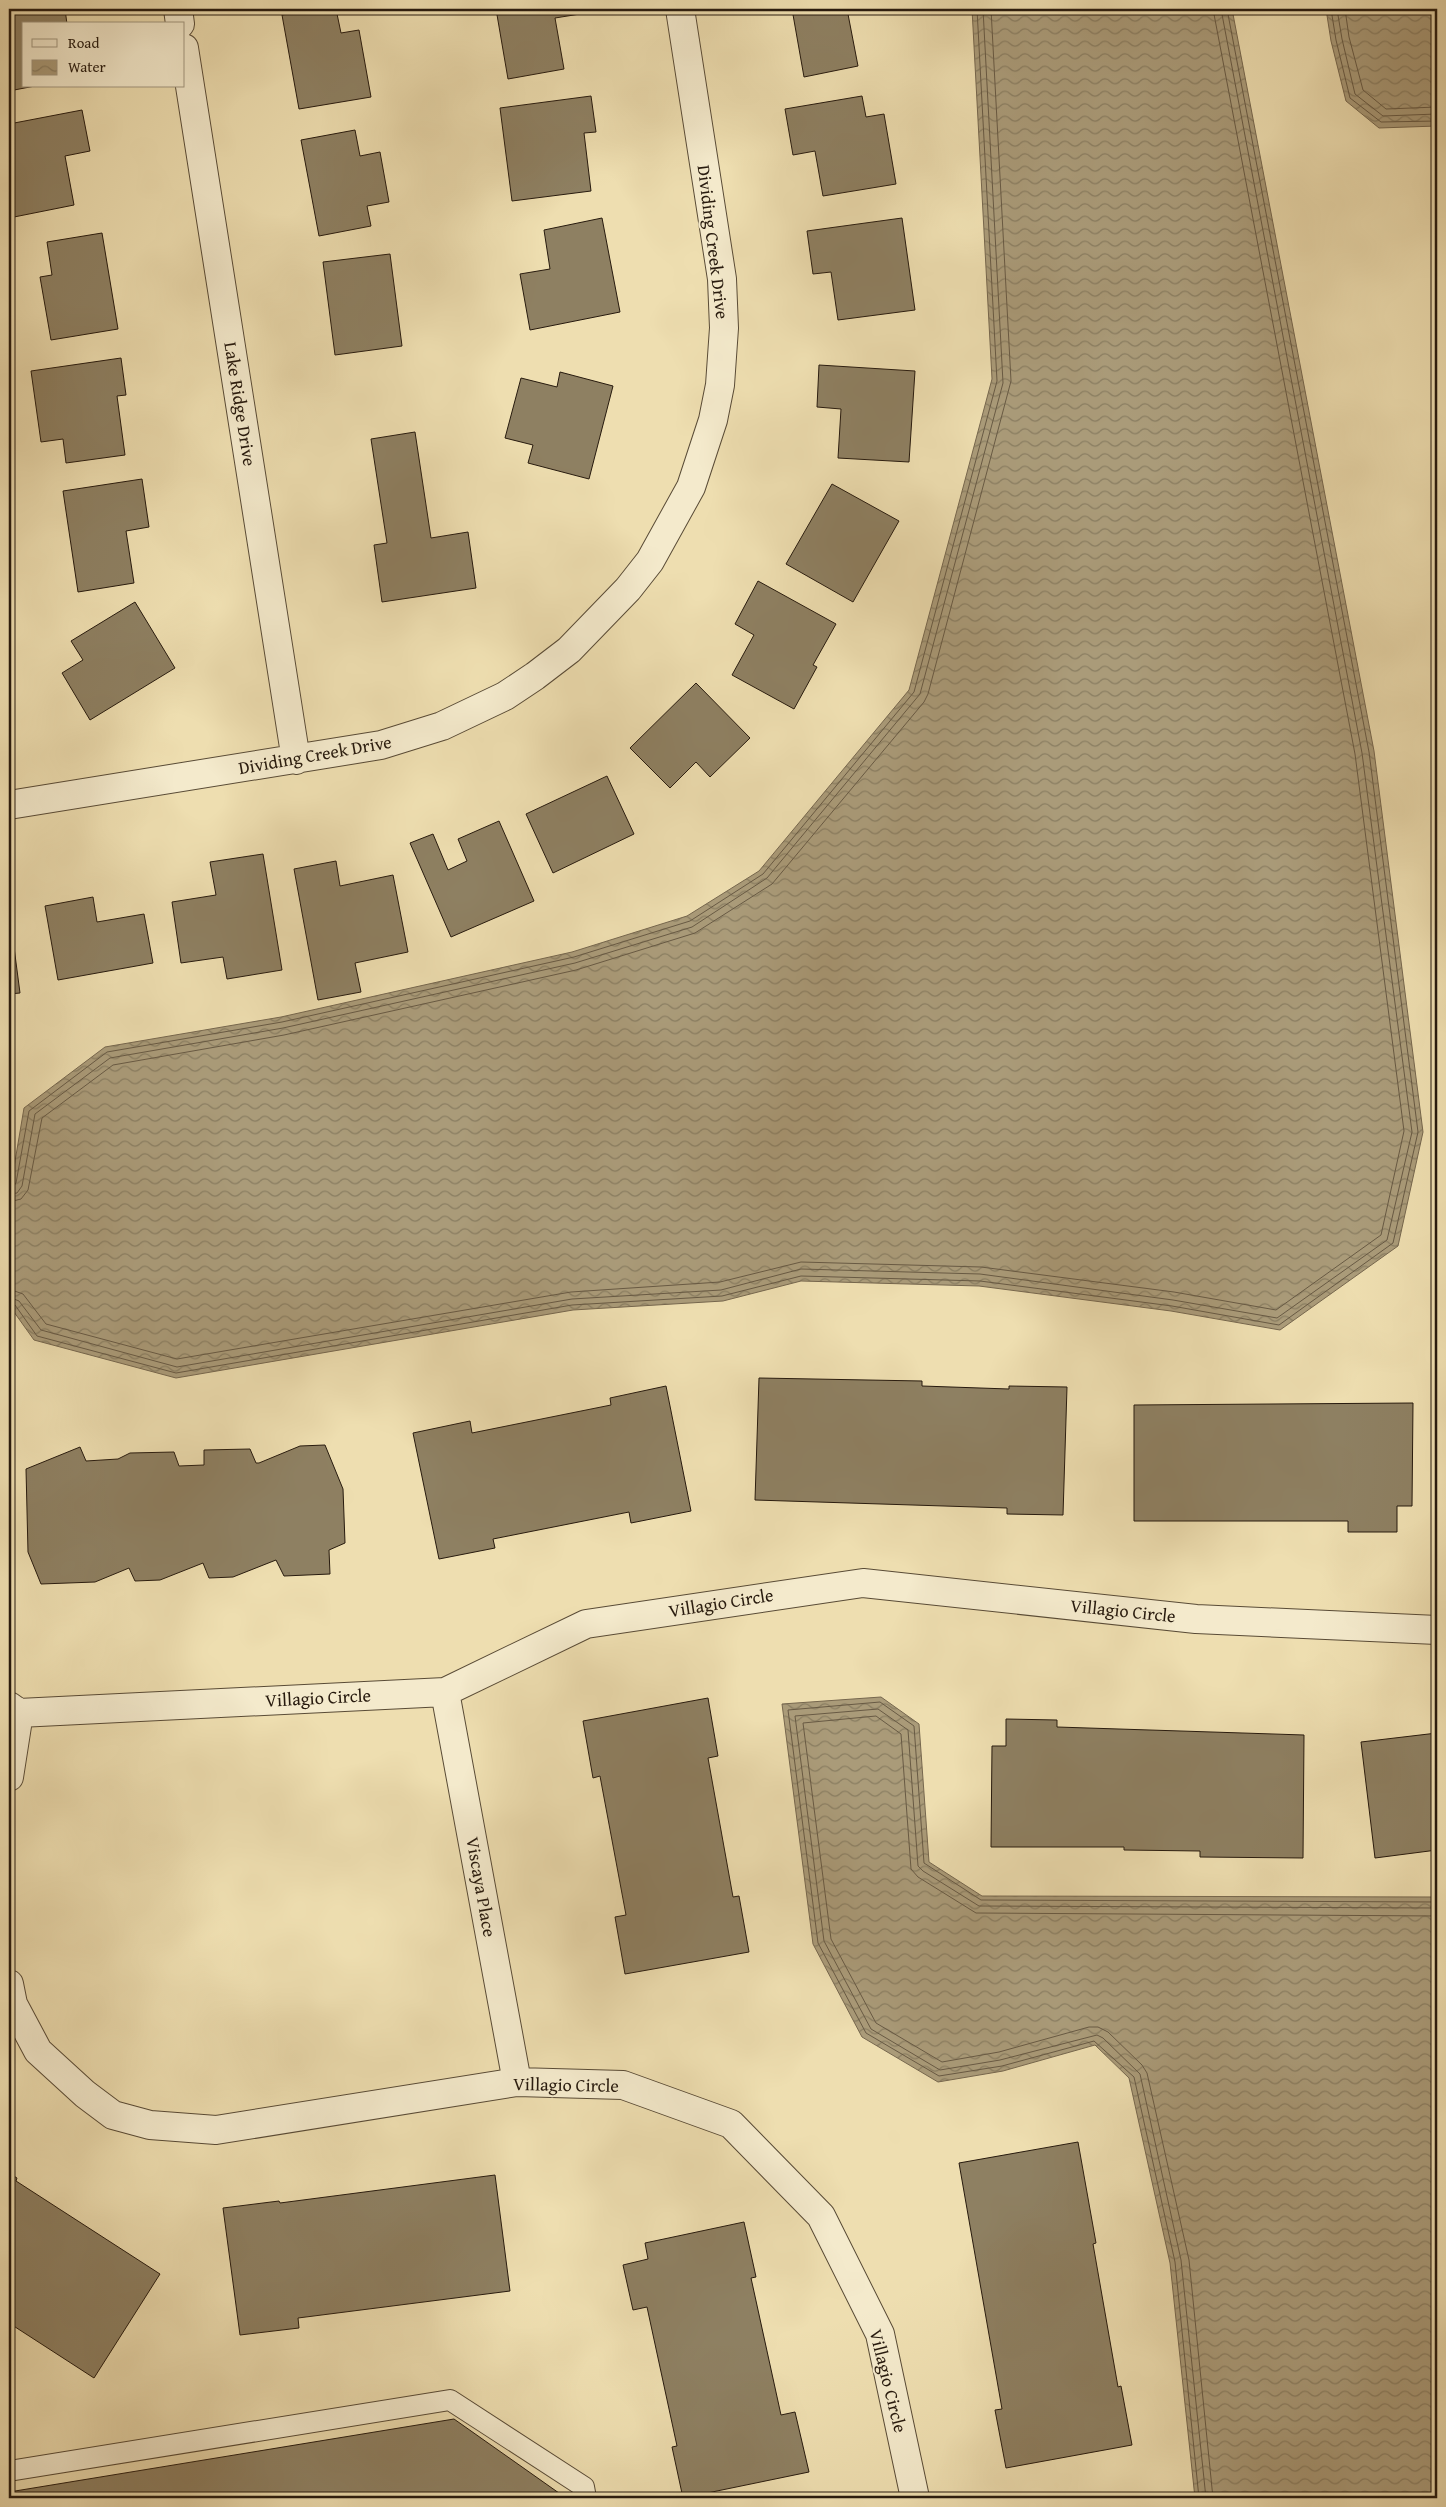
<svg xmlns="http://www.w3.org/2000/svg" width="1446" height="2507" font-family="'Gentium Book Plus',serif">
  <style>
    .water { fill: url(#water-waves); stroke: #76674e }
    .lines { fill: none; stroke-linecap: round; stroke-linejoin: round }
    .shore { stroke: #685a44; stroke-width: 1 }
    .building { fill: #8e8062; stroke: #271a0e }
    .lane-casing { stroke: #594b36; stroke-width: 22 }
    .street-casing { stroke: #594b36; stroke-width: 30 }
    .lane { stroke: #f4eacc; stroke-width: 20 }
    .street { stroke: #f4eacc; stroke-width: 28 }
    .labels { text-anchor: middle; stroke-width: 4; stroke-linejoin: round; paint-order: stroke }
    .street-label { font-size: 18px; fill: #271a0e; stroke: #f4eacc }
  </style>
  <defs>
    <pattern id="water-waves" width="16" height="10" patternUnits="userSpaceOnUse" patternTransform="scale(1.25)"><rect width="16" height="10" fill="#aa9b79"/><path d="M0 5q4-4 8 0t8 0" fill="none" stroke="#8a7e62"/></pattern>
  </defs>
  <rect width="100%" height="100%" fill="#eedeb0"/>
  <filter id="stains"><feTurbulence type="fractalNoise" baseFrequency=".004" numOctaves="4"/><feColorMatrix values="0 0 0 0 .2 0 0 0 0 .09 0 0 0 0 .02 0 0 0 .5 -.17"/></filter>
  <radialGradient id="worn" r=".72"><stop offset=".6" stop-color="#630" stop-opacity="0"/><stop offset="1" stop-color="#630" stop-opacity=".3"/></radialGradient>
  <path class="water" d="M 972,9 L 1232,9 L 1374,751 L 1423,1132 L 1398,1246 L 1280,1330 L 1171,1311 L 979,1286 L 801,1281 L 723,1301 L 573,1310 L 176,1378 L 34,1340 L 9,1305 L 9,1197 L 24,1108 L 105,1047 L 281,1017 L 572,952 L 687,916 L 759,871 L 909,690 L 992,379 Z
    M 1326,9 L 1437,9 L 1437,126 L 1379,128 L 1346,101 L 1331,41 Z
    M 881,1697 L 919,1724 L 929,1862 L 982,1896 L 1437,1897 L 1437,2498 L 1195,2498 L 1170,2263 L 1129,2078 L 1095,2045 L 1003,2071 L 938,2082 L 862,2037 L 813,1944 L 782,1704 Z"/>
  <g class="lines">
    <path class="shore" d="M 1331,9 L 1336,40 L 1350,98 L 1381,122 L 1437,121
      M 1337,9 L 1342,39 L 1355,94 L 1383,116 L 1437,114
      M 1345,9 L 1349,37 L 1363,90 L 1386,109 L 1437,107
      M 9,1188 L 13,1187 L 16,1183 L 29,1111 L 107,1052 L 282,1022 L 574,957 L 690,921 L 763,874 L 914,692 L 997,381 L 977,9
      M 9,1194 L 17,1193 L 22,1186 L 35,1114 L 110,1058 L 283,1028 L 575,963 L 692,927 L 767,878 L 920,694 L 1003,383 L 983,9
      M 9,1202 L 21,1199 L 28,1190 L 42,1118 L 113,1065 L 284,1035 L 576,970 L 695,933 L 772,884 L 924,702 L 928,694 L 1011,381 L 991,9
      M 9,1289 L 23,1294 L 46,1324 L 177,1359 L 571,1292 L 720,1282 L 801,1262 L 981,1267 L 1174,1292 L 1276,1310 L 1381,1235 L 1404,1131 L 1355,754 L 1213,9
      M 9,1297 L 19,1301 L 41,1330 L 177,1367 L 572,1299 L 721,1290 L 801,1269 L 980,1274 L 1173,1300 L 1277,1318 L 1387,1240 L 1412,1132 L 1362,753 L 1221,9
      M 9,1303 L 15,1305 L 37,1336 L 176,1373 L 572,1305 L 722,1296 L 801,1276 L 980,1281 L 1172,1306 L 1279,1325 L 1393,1243 L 1418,1132 L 1369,752 L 1227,9
      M 1199,2498 L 1175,2262 L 1134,2077 L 1094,2041 L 1002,2066 L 939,2076 L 866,2033 L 818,1943 L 788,1710 L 880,1702 L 914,1726 L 924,1863 L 981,1900 L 1437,1902
      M 1206,2498 L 1181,2260 L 1140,2074 L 1103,2038 L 1097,2035 L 1000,2060 L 940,2070 L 871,2029 L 824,1941 L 795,1716 L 878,1709 L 908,1730 L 918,1866 L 923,1871 L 979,1906 L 1437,1908
      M 1213,2498 L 1189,2260 L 1147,2073 L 1142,2065 L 1108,2032 L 1098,2027 L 1089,2027 L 999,2052 L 942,2062 L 876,2023 L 831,1939 L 803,1723 L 876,1716 L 901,1734 L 911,1869 L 918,1877 L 976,1913 L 1437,1916"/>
  </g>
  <path class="building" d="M 9,9 L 65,9 L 67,24 L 24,24 L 24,86 L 35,86 L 9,91 Z
    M 317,9 L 336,9 L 341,33 L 359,30 L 371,97 L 299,109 L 282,15 Z
    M 496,9 L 579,9 L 580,14 L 555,18 L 564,69 L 508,79 Z
    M 792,9 L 847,9 L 858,66 L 804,77 Z
    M 591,96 L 596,132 L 584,133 L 591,191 L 512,201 L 500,108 Z
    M 862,96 L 866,117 L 884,114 L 896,184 L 823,196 L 815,151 L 793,155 L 785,109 Z
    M 82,110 L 90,151 L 65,156 L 74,205 L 9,218 L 9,124 Z
    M 355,130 L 360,156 L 380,152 L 389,202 L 367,206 L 371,226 L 319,236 L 301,140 Z
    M 602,218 L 620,312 L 530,330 L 520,274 L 550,269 L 544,230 Z
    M 902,218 L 915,310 L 838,320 L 831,272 L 813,274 L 807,231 Z
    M 102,233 L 118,329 L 51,340 L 40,277 L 52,275 L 47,242 Z
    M 390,254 L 402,346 L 335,355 L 323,262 Z
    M 121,358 L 126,395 L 117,396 L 125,455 L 66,463 L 63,439 L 41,442 L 31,371 Z
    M 819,365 L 915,371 L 909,462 L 838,458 L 841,409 L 817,407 Z
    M 560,372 L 613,386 L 589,479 L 528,463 L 533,445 L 505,438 L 521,378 L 557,387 Z
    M 415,432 L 431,538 L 468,532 L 476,588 L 382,602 L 374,545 L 387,543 L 371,439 Z
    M 142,479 L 149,527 L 126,531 L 134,583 L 78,592 L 63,491 Z
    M 832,484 L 899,521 L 853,602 L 786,564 Z
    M 758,581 L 836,624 L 813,665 L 817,667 L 794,709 L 732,675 L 754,635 L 735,624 Z
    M 135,602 L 175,668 L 90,720 L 62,673 L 83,660 L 71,641 Z
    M 696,683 L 750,738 L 710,777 L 696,762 L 670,788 L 630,748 Z
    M 607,776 L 634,834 L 553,873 L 526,814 Z
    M 499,821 L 534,901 L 451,937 L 410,843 L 433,834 L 448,870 L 467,861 L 458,839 Z
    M 263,854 L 282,970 L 227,979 L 223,957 L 181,963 L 172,902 L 216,895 L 210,862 Z
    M 336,861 L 340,886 L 393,875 L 408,952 L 355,963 L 361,992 L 318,1000 L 294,869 Z
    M 93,897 L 97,922 L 144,914 L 153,963 L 58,980 L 45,906 Z
    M 12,932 L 20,993 L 9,994 L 9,933 Z
    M 759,1378 L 922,1381 L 922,1386 L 1009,1389 L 1009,1386 L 1067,1387 L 1063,1515 L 1007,1514 L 1007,1508 L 755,1500 Z
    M 666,1386 L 691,1511 L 631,1523 L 629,1512 L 493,1539 L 495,1548 L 439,1559 L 413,1433 L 470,1421 L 472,1433 L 611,1405 L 610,1398 Z
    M 1413,1403 L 1412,1506 L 1397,1506 L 1397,1532 L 1348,1532 L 1348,1521 L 1134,1521 L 1134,1405 Z
    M 325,1445 L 343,1489 L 345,1543 L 329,1550 L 330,1574 L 284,1576 L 276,1560 L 233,1577 L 209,1578 L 203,1563 L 160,1580 L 135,1581 L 129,1568 L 95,1582 L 41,1584 L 28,1552 L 26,1469 L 80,1447 L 86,1461 L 118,1459 L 130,1453 L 174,1452 L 179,1466 L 204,1465 L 204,1450 L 250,1449 L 256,1463 L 259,1463 L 300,1446 Z
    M 708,1698 L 718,1756 L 708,1758 L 733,1897 L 739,1896 L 749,1952 L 625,1974 L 615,1917 L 626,1915 L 600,1776 L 593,1778 L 583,1721 Z
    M 1006,1719 L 1057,1720 L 1057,1727 L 1304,1735 L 1303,1858 L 1200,1857 L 1200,1851 L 1124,1850 L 1124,1847 L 991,1847 L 992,1746 L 1006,1746 Z
    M 1437,1733 L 1437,1850 L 1375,1858 L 1361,1742 Z
    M 1078,2142 L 1096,2243 L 1093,2244 L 1118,2387 L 1121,2386 L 1132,2445 L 1006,2468 L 995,2410 L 1002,2409 L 959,2163 Z
    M 9,2173 L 17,2178 L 16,2181 L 160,2274 L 94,2378 L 9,2323 Z
    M 495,2175 L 510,2291 L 298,2318 L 299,2328 L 240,2335 L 223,2208 L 279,2201 L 280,2203 Z
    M 744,2222 L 756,2277 L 751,2278 L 781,2415 L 795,2412 L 809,2472 L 683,2498 L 672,2447 L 677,2446 L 647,2307 L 633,2310 L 623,2265 L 648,2259 L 645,2243 Z
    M 454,2419 L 566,2498 L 9,2498 L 9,2492 Z"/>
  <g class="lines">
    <g class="lane-casing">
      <path id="lane" d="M 9,2471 L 450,2400 L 584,2487 L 586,2498"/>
    </g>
    <g class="street-casing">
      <path id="street" d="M 178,9 L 180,24
        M 184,48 L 296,760
        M 9,805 L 381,745 L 442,726 L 505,696 L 535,676 L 569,650 L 628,589 L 650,561 L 691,487 L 713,420 L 720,385 L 724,328 L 722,279 L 680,9
        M 445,1692 L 517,2082
        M 9,1706 L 19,1713 L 445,1692 L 586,1624 L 863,1583 L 1196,1619 L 1437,1630
        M 9,1777 L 19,1713
        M 9,1984 L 13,2004 L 38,2051 L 85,2094 L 113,2115 L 150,2125 L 216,2130 L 517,2082 L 623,2085 L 731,2124 L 821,2216 L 880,2334 L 915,2498"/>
    </g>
    <use href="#lane" class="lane"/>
    <use href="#street" class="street"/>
  </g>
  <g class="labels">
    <g class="street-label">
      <text transform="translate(713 242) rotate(83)" y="6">Dividing Creek Drive</text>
      <text transform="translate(240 404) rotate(81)" y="6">Lake Ridge Drive</text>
      <text transform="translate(315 755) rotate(-10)" y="6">Dividing Creek Drive</text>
      <text transform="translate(721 1603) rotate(-9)" y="6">Villagio Circle</text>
      <text transform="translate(1123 1611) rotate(6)" y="6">Villagio Circle</text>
      <text transform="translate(318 1698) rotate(-3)" y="6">Villagio Circle</text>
      <text transform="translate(481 1887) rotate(80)" y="6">Viscaya Place</text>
      <text transform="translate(566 2085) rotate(1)" y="6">Villagio Circle</text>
      <text transform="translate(888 2381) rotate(76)" y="6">Villagio Circle</text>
    </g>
  </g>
  <rect width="1446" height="2507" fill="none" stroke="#eedeb0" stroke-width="30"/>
  <rect x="10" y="10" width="1426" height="2487" fill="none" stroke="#271a0e" stroke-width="2.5"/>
  <rect x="15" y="15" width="1416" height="2477" fill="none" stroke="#271a0e"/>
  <rect x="22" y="22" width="162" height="65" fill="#f4eacc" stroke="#a29780"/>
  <rect x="32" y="39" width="25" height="8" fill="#f4eacc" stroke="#a29780"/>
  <text x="68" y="48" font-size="15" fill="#271a0e">Road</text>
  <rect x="32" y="60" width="25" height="15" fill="url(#water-waves)" stroke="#a29780"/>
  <text x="68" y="72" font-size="15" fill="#271a0e">Water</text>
  <rect width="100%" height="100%" filter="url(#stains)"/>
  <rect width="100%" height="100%" fill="url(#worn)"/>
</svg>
